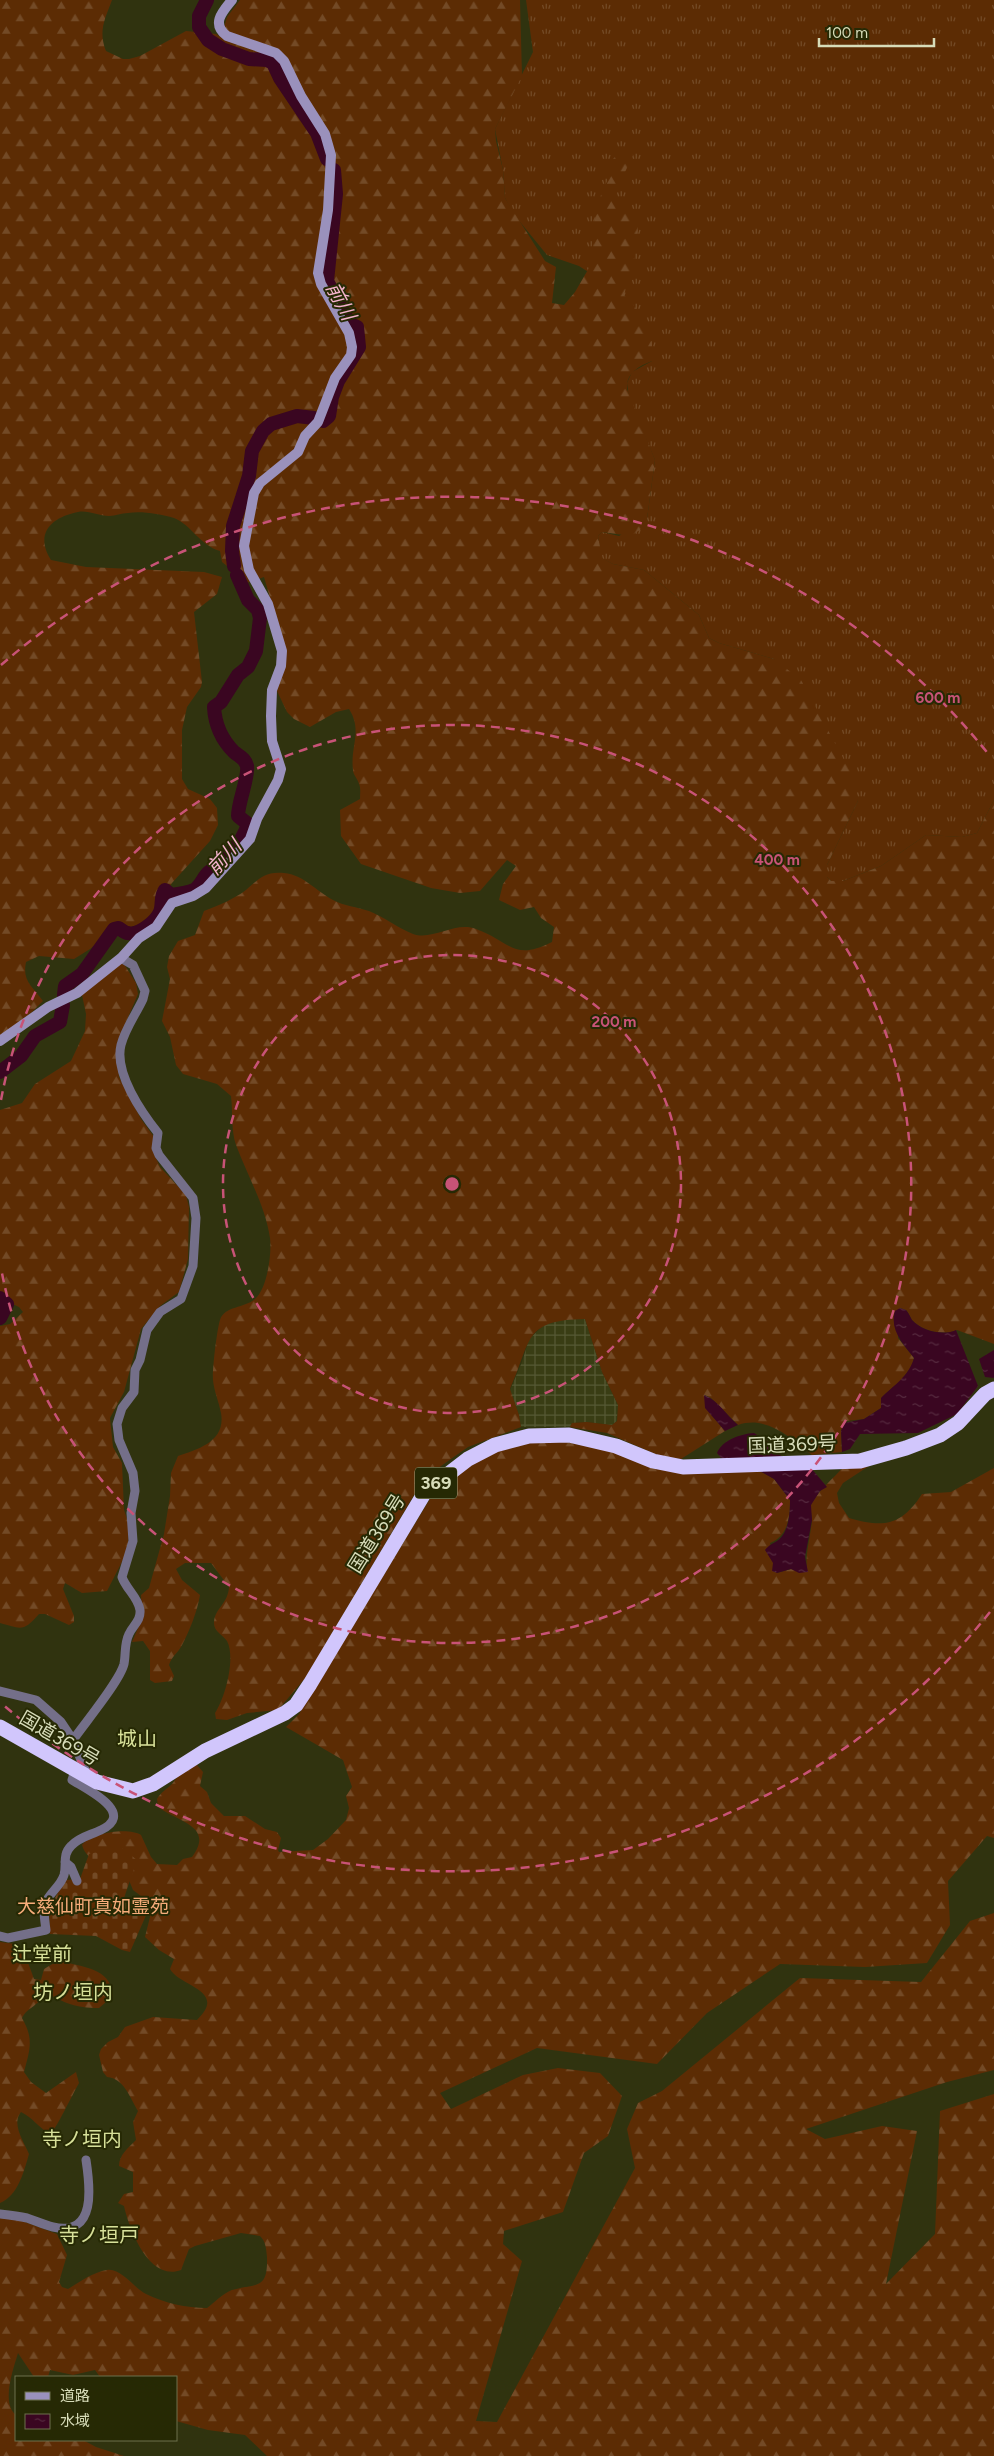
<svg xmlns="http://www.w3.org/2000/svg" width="994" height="2456" font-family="Figtree,'Noto Sans JP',sans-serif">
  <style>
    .industrial { fill: url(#industrial-grid) }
    .grass { fill: url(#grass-tufts) }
    .forest { fill: url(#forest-firs) }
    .cemetery { fill: url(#cemetery-stones) }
    .water { fill: url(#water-ripples) }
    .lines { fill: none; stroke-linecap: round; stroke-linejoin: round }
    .river { stroke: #3a0621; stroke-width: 14 }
    .street { stroke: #746f89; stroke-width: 9 }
    .secondary { stroke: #9a91bc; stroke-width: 10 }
    .highway { stroke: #d1c6fc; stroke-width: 15 }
    .ring { fill: none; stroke: #c85377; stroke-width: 2.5; stroke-dasharray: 9 6 }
    .labels { text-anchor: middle; stroke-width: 4; stroke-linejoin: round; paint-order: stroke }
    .shield { fill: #262904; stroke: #a2a683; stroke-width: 1 }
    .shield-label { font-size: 18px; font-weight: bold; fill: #d7dcb9 }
    .street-label { font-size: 19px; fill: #d7dcb9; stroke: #262904 }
    .park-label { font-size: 19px; fill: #f6ac7a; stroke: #262904 }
    .water-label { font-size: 20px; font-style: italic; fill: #f4b3cc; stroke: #262904 }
    .neighbourhood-label { font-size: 20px; fill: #d7e099; stroke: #262904 }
    .centre { fill: #c85377; stroke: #262904; stroke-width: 2.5 }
    .ring-label { font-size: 15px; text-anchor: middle; font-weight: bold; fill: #c85377; stroke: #262904; stroke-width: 4; stroke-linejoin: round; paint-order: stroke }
  </style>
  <defs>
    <pattern id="industrial-grid" width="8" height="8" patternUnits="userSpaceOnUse" patternTransform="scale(1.25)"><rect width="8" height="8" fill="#393d14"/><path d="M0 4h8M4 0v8" fill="none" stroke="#555834"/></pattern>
    <pattern id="grass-tufts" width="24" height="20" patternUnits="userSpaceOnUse" patternTransform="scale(1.25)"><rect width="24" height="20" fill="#5c2c04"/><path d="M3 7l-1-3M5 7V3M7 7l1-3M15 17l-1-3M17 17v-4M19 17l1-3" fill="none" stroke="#734a26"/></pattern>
    <pattern id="forest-firs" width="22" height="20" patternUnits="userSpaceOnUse" patternTransform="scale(1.25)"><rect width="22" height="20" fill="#5c2c04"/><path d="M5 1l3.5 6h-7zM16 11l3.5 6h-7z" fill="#734a26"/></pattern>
    <pattern id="cemetery-stones" width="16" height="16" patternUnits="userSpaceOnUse" patternTransform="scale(1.25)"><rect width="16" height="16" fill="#5c2c04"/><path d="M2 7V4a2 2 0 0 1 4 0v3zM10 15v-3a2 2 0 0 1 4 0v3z" fill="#734a26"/></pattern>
    <pattern id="water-ripples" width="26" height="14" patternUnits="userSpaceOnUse" patternTransform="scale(1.25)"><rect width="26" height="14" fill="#3a0621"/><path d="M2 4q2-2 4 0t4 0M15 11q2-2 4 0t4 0" fill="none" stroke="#562a3f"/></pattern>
  </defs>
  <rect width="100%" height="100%" fill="#30330f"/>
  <path class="industrial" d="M 562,1319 L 585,1319 L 602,1372 L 618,1405 L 617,1421 L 612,1425 L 587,1422 L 572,1423 L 570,1427 L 521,1427 L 519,1415 L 510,1390 L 522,1362 L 529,1339 L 544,1325 Z"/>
  <path class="grass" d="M 526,0 L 994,0 L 994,800 L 977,833 L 962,837 L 926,835 L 881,866 L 843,881 L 831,881 L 827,877 L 827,865 L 858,801 L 774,659 L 719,643 L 709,638 L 699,615 L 644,570 L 613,564 L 601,558 L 598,536 L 602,532 L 619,536 L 647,519 L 655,460 L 629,398 L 627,383 L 632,372 L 652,361 L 624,295 L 579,266 L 547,255 L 516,217 L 505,198 L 503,170 L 495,129 L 533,52 Z"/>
  <path class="forest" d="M 0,0 L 112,0 C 105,19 98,31 106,51 L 123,59 L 129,59 L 140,56 L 186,31 L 216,34 L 221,37 L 227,17 L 240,0 L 520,0 L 522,76 L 495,129 L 496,141 L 503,170 L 505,198 L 545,261 L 556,267 L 552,303 L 564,305 L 575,292 L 593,261 L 595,209 L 611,172 L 613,159 L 621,151 L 633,155 L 618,187 L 614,204 C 621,209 632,214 636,221 C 643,232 628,282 624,295 L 647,320 L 654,356 L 652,361 C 639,366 626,373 627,389 L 655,460 L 647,519 L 640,530 L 630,536 L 602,532 L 598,536 L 602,558 L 613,564 L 644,570 L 699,615 L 709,638 L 719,643 L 774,659 L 801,680 L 852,775 L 858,801 L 827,865 L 827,877 L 831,881 L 843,881 L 881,866 L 926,835 L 962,837 L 977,833 L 994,800 L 994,1344 L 957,1330 C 943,1336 922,1331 912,1320 C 910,1317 909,1313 906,1310 L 900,1308 L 898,1338 L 914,1358 L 912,1366 L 899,1383 L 885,1394 L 881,1408 L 864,1419 L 846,1421 L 841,1431 L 842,1452 L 812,1455 C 791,1438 767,1415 738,1425 L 711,1398 L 705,1395 L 706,1408 L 725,1431 L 681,1459 L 660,1456 L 607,1433 L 570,1427 L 572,1423 L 587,1422 L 612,1425 L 617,1421 L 618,1405 L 602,1372 L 585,1319 C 522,1320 532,1341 510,1389 L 519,1415 L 521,1427 L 468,1447 L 424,1478 L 306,1677 L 278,1710 L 247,1713 L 227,1720 L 216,1719 L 215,1713 C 225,1698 236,1658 227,1641 C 223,1635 213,1631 214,1622 C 215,1608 228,1604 229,1587 L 211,1563 L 185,1563 L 176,1569 L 182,1580 L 200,1595 C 197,1612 190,1630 182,1645 C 178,1653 171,1657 169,1665 L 174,1676 L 172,1681 L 155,1683 L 150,1680 L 150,1651 L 143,1641 L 132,1642 L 142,1619 L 141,1595 L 149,1588 L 164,1534 L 170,1496 L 171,1473 L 178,1456 C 199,1449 226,1441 221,1413 C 219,1402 214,1391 213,1380 C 212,1371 217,1329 220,1320 C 224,1306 245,1308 255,1299 C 267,1289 272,1254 270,1238 C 265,1205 248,1177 236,1145 C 231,1131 233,1112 231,1096 L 217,1084 L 183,1074 L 176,1065 L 170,1037 L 162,1021 L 170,979 L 167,967 L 169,956 L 178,941 L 195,935 L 204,911 C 214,907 225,903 235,897 C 254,888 258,870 284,873 C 304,875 316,891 333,900 C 344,906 357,907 369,911 C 384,917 398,928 413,934 C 433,941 455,921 476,929 C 510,941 513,962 552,942 L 554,927 L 541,918 L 534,907 L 520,910 L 499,900 L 503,884 L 516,866 L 507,860 L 480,891 L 460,893 L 431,888 L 361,864 L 341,836 L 340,810 L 360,799 C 360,794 361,788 359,784 C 358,779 353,775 353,770 C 350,746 363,731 349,709 L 336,712 L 310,727 L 294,719 L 287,712 L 277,691 L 285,649 L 264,577 L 247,583 L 242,582 L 239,569 L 227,566 L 222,562 L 220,551 C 199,545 192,525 174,518 C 160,514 142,511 128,513 C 121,513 116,516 109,516 C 99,516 88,510 78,512 C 52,517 34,533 51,560 L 86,567 L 204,572 L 222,577 L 217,594 L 194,612 L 202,682 L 201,687 L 187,707 L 182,730 L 182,779 L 188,789 L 210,799 L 217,808 L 218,825 L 210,841 L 172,883 L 145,923 L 109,933 L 90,949 L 74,959 L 39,956 L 26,962 C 22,981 32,986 43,1001 L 16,1028 L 0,1037 Z
    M 122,961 L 136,983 L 138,994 L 117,1043 L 119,1077 L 141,1119 L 154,1137 L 154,1154 L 160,1167 L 186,1195 L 189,1207 L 188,1259 L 179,1292 L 160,1306 L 141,1329 L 124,1392 L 110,1418 L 113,1447 L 122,1463 L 124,1510 L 129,1525 L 128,1550 L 107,1591 L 82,1593 L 65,1583 L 63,1589 L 74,1616 L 74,1622 L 69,1625 L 45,1614 L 39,1614 C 23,1632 22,1629 0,1623 L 0,1326 L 10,1324 L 23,1312 L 19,1307 L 0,1298 L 0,1110 L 22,1103 L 35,1084 L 71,1061 L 85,1031 L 86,1014 L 82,995 Z
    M 547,1438 L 620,1453 L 756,1469 L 774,1479 L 790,1500 C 790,1517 788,1536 770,1543 L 777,1573 L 791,1569 L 807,1572 C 805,1554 810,1539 812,1521 C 812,1516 810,1510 811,1505 C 814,1495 836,1476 844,1466 L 869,1466 L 843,1483 L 837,1493 L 839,1503 L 849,1518 C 884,1528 901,1526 922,1494 L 951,1492 L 994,1468 L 994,1838 L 987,1836 L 948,1881 L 950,1925 L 927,1963 L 865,1967 L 780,1964 L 707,2013 L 657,2064 L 537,2048 L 440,2093 L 451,2109 L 523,2075 L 558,2068 L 600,2073 L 622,2096 L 608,2136 L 584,2153 L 563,2212 L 504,2231 L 503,2244 L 522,2261 L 476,2421 L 497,2422 L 635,2168 L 627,2129 L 638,2103 L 662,2091 L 800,1978 L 921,1982 L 970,1921 L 994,1913 L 994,2070 L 947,2082 L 806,2129 L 825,2139 L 882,2126 L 917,2131 L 886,2284 L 935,2234 L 940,2111 L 994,2094 L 994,2456 L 267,2456 L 245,2435 L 208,2430 L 176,2421 L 176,2377 L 100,2377 L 95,2370 L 73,2375 L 50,2370 L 48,2377 L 34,2377 L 18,2353 C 13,2370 1,2403 16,2415 L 16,2440 L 83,2440 L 96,2447 L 124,2456 L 0,2456 L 0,2217 L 14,2218 L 57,2234 L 67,2255 L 59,2282 L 62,2287 L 68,2289 C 80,2282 93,2272 107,2270 C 121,2268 134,2288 146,2294 C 165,2303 186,2308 207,2308 C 214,2303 223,2293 232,2290 C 257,2283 268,2290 267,2257 C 266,2248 266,2242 260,2236 L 241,2233 L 195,2246 L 189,2249 L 181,2270 C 149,2282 129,2229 124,2206 L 118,2203 L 124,2194 L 133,2192 L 133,2172 L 119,2166 C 119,2155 128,2148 136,2140 L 133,2122 L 138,2111 C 130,2098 124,2078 107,2077 L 103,2072 L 99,2055 L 101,2049 L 108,2042 L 118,2037 L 125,2027 L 153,2017 L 197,2020 C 228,1990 180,1987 170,1969 L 174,1959 L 159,1950 L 145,1937 L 153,1905 L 133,1890 L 126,1873 C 110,1867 87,1863 82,1845 C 91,1833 128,1827 141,1835 L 151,1857 L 157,1864 L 177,1865 L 183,1859 L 192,1857 C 215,1826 178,1822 158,1807 L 157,1799 C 161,1792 167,1789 172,1784 C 181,1773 181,1767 197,1765 L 203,1772 L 200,1786 L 207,1792 L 211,1803 L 224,1816 L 245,1816 L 265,1829 L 277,1832 L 281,1838 L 278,1850 L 279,1852 L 313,1850 L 328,1839 L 346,1820 L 349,1808 L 346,1796 L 352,1787 L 343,1760 L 286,1727 L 299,1714 L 433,1494 L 472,1462 L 500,1446 Z
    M 0,1942 L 15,1944 L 26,1957 L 34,1979 L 41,1980 L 44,1969 L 59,1960 C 80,1968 111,1966 113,1996 L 99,2008 C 75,2008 64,2003 44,1991 C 41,2006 28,2006 22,2018 C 34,2039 30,2049 24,2072 L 31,2082 L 46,2093 L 76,2072 L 79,2083 C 73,2093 56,2130 50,2134 C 39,2128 32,2117 21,2112 C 11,2124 24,2142 29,2154 C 24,2171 18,2196 0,2203 Z"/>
  <path class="cemetery" d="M 119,1846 L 137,1860 L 124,1898 L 147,1913 L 130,1952 L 122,1950 L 96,1936 L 50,1934 L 49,1909 L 65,1880 L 80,1879 L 89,1854 Z"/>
  <path class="water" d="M 900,1308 L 906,1310 C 909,1313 910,1317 912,1320 C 922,1331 943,1336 956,1330 L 978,1386 L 957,1414 L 918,1433 L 860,1434 L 850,1449 L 842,1452 L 841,1431 L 844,1423 L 864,1419 L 881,1408 L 881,1398 C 894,1385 909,1376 914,1358 C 904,1345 889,1330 895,1311 Z
    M 994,1350 L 994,1378 L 985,1377 L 979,1359 Z
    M 704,1395 C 719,1401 726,1415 738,1425 L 725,1431 L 705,1408 Z
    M 754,1433 L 773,1445 L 774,1450 L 786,1460 L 730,1461 L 721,1458 L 717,1453 C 722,1440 741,1434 754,1433 Z
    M 811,1468 L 827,1487 L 820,1491 L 811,1505 L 812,1520 L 805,1557 L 808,1572 L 799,1573 L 791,1569 L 777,1573 L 772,1571 L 773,1563 L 765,1550 C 769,1545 772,1544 777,1541 C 789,1533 790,1513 790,1500 L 774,1479 L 756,1469 Z"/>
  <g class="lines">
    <path class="river" d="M 207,0 L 199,16 L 199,27 L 208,40 L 222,49 L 249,59 L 267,60 L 273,63 L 280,78 L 317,133 L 327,159
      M 323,421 L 329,416 L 332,397 L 338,381 L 359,347 L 357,327 L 350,324 L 327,281 L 336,194 L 334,170
      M 234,566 L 232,551 L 233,526 L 249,476 L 252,451 L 263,431 L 271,424 L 297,416 L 314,418
      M 64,995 L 65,986 L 82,974 L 114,929 L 118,928 C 121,929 125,933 128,933 C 139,936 156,921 160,912 C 163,905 160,896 165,890 L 171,895 C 178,894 187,893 194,890 C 201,886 203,877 209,872 C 226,858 241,846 248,824 L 238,816 C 238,802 249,777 247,766 C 245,758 240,757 234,752 C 221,739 215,725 214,707 L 221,702 L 238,675 L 248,667 L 256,651 L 260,618 L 258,610 L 248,600 L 237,575
      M 0,1072 L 21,1056 L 35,1036 L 60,1022 L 63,1005
      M 0,1298 L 7,1304 L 0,1318"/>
    <path class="street" d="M 0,1691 L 36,1700 L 61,1722 L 73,1740 L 85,1770 L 90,1775
      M 73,1740 C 84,1724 120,1681 124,1664 C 126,1654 124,1644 129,1634 C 133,1625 141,1621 140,1610 C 138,1597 126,1589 122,1577 L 133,1541 L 131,1513 L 135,1491 L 133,1473 L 119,1440 L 117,1424 L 122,1408 L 134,1392 L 135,1370 L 140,1360 L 147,1330 L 160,1312 L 181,1299 L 193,1266 L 196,1218 L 193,1198 L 159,1155 L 156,1148 L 158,1133 C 142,1113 114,1073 121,1045 C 125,1029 136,1014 143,999 L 145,991 L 133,965 L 121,958
      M 65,1862 L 71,1867 L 77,1881
      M 0,1936 L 8,1938 L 46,1930 C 45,1921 42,1909 47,1900 C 52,1891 61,1885 64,1875 C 67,1864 62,1855 71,1846 C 79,1837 91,1835 101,1830 C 137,1813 86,1789 72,1780 L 75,1771
      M 0,2214 C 9,2215 18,2216 27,2218 C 36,2221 44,2225 53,2227 C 97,2237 90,2186 86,2160"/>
    <path class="secondary" d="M 0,1041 L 48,1007 L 77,993 L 121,958 L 139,938 L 156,927 L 172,903 L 193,896 L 206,888 L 250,839 L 257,819 L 278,780 L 281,769 L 272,741 L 271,716 L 272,690 L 281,666 L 282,651 L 268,604 L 249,570 L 244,546 L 254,493 L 260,483 L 298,452 L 305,436 L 318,422 L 335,378 L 351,355 L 352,347 L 349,333 L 321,284 L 318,273 L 328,210 L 331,155 L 325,134 L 301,96 L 284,61 L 276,53 L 227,36 C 211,24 222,12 232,0"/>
    <path class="highway" d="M 0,1727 L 97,1782 L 133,1791 L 153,1784 L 205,1751 L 285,1713 L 296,1705 L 310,1684 L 425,1492 L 468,1459 L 495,1445 L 529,1436 L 569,1435 L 616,1446 L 653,1461 L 683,1467 L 860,1461 L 906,1448 L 940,1435 L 958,1423 L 985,1394 L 994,1389"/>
  </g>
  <g class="ring">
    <circle cx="452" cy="1184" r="229"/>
    <path d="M1 1100A459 459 0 1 1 1 1268"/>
    <path d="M990 1612A688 688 0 0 1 1 1703M1 665A688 688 0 0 1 990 756"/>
  </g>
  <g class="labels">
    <rect class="shield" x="415" y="1467.5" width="42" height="31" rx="4"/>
    <g class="shield-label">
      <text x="436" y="1489">369</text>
    </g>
    <g class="street-label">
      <text transform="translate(792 1444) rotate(-2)" y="7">国道369号</text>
      <text transform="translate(376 1533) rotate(-58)" y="7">国道369号</text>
      <text transform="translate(60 1738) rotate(30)" y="7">国道369号</text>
    </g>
    <g class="park-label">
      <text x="93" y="1913">大慈仙町真如霊苑</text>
    </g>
    <g class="water-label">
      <text transform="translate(341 301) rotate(62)" y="7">前川</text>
      <text transform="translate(224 857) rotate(-47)" y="7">前川</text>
    </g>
    <g class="neighbourhood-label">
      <text x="137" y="1746">城山</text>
      <text x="42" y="1961">辻堂前</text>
      <text x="73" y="1999">坊ノ垣内</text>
      <text x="82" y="2146">寺ノ垣内</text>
      <text x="99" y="2242">寺ノ垣戸</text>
    </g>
  </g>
  <circle cx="452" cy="1184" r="8" class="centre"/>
  <g class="ring-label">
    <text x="938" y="703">600 m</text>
    <text x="777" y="865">400 m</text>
    <text x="614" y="1027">200 m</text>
  </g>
  <rect x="15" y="2376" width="162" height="65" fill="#262904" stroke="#6d714c"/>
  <rect x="25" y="2392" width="25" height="8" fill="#9a91bc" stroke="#6d714c"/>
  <text x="60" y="2401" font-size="15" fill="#d7dcb9">道路</text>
  <rect x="25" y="2414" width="25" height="15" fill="url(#water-ripples)" stroke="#6d714c"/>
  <text x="60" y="2426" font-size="15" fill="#d7dcb9">水域</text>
  <path d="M819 38v8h115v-8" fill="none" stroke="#d7dcb9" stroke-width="2.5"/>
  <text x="826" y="38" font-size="15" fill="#d7dcb9" stroke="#262904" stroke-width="4" paint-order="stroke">100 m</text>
</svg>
